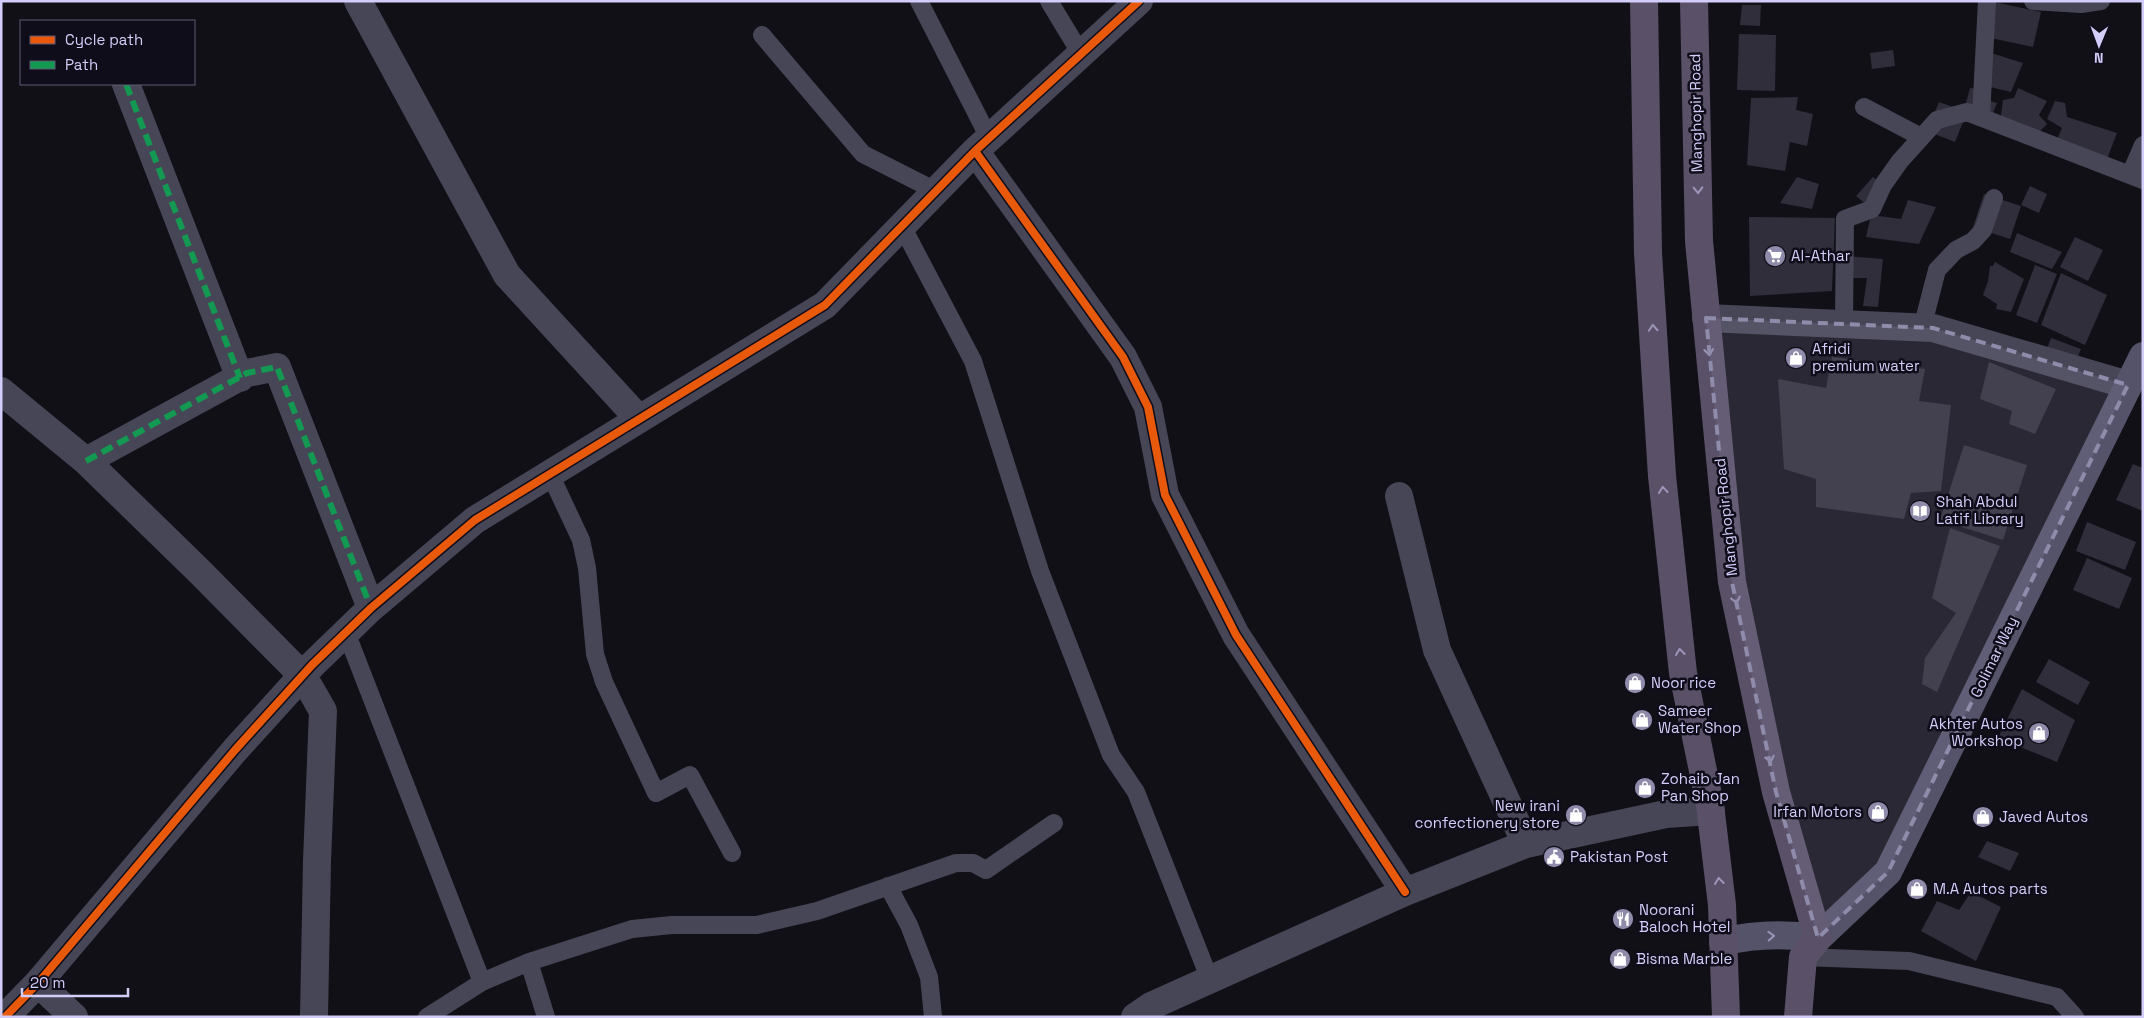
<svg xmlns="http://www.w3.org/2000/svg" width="2144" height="1018" font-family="'Space Grotesk',sans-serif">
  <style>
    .building { fill: #302e3a }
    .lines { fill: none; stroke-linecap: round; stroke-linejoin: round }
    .service { stroke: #474657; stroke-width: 18 }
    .minor { stroke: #474657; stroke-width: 28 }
    .secondary { stroke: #545369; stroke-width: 28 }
    .primary { stroke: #5a5168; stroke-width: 28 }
    .quiet { stroke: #139951; stroke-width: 6; stroke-dasharray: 12 6; stroke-linecap: butt }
    .cycleway-casing { stroke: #100d1a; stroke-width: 11 }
    .cycleway { stroke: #e8590c; stroke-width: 8 }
    .oneway { stroke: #9d95b8 }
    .oneway2 { stroke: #9a96b8 }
    .marked { fill: #8f8baa; fill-opacity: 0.2; stroke: #8f8baa; stroke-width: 4; stroke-dasharray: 10 6; stroke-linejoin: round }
    .labels { text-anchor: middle; stroke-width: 5; stroke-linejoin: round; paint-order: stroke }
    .street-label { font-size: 15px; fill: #d3cdf9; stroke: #100d1a }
    .poi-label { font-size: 15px; fill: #d3cdf9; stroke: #100d1a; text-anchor: start }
  </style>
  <rect width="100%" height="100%" fill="#111017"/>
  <path class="building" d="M 1994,2 L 2041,12 L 2033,47 L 1986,37 Z
    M 1742,5 L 1761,5 L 1760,26 L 1740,25 Z
    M 1739,34 L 1776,35 L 1775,91 L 1737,90 Z
    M 1893,50 L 1895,66 L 1872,69 L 1870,53 Z
    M 1991,53 L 2023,63 L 2011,92 L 1982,85 Z
    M 1970,88 L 1979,89 L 1979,98 L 1997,103 L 1993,113 L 1965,107 Z
    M 2018,88 L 2047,101 L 2039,115 L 2047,124 L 2034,137 L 2000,123 L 2003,100 L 2014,98 Z
    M 1798,97 L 1796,110 L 1813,114 L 1807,146 L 1790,142 L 1785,171 L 1747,165 L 1751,98 Z
    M 2055,101 L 2065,103 L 2067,117 L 2117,133 L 2102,172 L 2052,151 L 2062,128 L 2047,119 Z
    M 1939,102 L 1967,112 L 1955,142 L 1927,131 Z
    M 1797,177 L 1819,184 L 1812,209 L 1780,203 Z
    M 1873,177 L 1888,189 L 1872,209 L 1856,196 Z
    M 2030,186 L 2047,194 L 2039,213 L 2021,205 Z
    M 1984,194 L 2021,206 L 2010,239 L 1973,227 Z
    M 1908,200 L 1936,207 L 1919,244 L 1866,237 L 1871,215 L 1901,219 Z
    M 1749,217 L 1835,218 L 1832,291 L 1750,296 Z
    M 2017,233 L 2062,252 L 2052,269 L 2010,252 Z
    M 2075,237 L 2103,250 L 2088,281 L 2060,267 Z
    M 1846,256 L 1883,259 L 1878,307 L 1863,306 L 1867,278 L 1849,278 Z
    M 1995,262 L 2024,279 L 2011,312 L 1996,309 L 1997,304 L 1983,295 L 1988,281 L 1990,266 L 1993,266 Z
    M 2035,265 L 2057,274 L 2037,323 L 2016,315 Z
    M 2061,273 L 2107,295 L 2085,345 L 2041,325 Z
    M 2051,338 L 2081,349 L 2075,364 L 2045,354 Z
    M 1832,357 L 1925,369 L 1919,401 L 1951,405 L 1941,491 L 1911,493 L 1904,519 L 1816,507 L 1816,479 L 1784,469 L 1778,379 L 1826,388 Z
    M 1989,362 L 2056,389 L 2035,434 L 2009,424 L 2012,411 L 1980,399 Z
    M 1964,445 L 2027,465 L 2003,540 L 1940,520 Z
    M 2133,464 L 2143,468 L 2143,511 L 2116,500 Z
    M 2087,522 L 2136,542 L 2125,570 L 2076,551 Z
    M 1950,528 L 2000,546 L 1937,692 L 1922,684 L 1925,658 L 1956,613 L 1932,598 Z
    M 2087,558 L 2132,578 L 2119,609 L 2073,590 Z
    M 2049,659 L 2090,682 L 2078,705 L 2036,682 Z
    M 2022,689 L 2075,720 L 2057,762 L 1998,738 Z
    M 1987,841 L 2019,853 L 2010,871 L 1978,857 Z
    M 1971,892 L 2001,907 L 1976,961 L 1921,931 L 1937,901 L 1959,910 Z"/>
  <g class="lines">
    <path class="service" d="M 919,1 L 989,138
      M 1049,1 L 1081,54
      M 2033,1 L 2081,4 L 2101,1
      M 762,35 L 863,154 L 936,191
      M 1864,107 L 1921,137
      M 1981,117 L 1987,1
      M 2130,175 L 2143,145
      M 902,226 L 973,361 L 1040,571 L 1111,755 L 1136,792 L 1210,980
      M 1844,324 L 1845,219 L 1872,209 L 1883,185 L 1900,161 L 1937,120 L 1967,112 L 2143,180
      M 1922,328 L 1937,270 L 1956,250 L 1973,241 L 1983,230 L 1994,198
      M 550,474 L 581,540 L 587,568 L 595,654 L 604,682 L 656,793 L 690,775 L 732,853
      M 346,632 L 482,982
      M 888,886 L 909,925 L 929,977 L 933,1017
      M 1803,957 L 1909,961 L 2057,997 L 2075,1017
      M 529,962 L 546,1017
      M 427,1017 L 482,982 L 529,962 L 632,929 L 672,925 L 757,925 L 817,911 L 956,863 L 973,863 L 986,870 L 1054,823"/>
    <path class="minor" d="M 358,1 L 507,275 L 639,419
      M 126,84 L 240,378
      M 975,151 L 1123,357 L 1148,407 L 1165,495 L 1236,635 L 1405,892
      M 1706,318 L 1933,328 L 2128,385
      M 1,391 L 86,461 L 199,571 L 303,676 L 323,711 L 317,861 L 314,1017
      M 86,461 L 247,373 L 277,367 L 371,608
      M 1399,496 L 1437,650 L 1526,844
      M 38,983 L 74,1017
      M 5,1017 L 38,983 L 235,750 L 312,665 L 371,608 L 475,520 L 825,305 L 975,151 L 1139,1
      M 1135,1017 L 1151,1006 L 1405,892 L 1526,844 L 1666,814 L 1711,811"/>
    <path class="secondary" d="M 1723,942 C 1754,934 1787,934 1818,938 L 1888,872 L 2143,356"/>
    <path class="primary" d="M 1644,1 L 1648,253 L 1662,476 L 1683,673 L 1710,805 L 1722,905 L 1726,1017
      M 1694,1 L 1699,241 L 1732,582 L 1776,792 L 1818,938 L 1803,957 L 1798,1017"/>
    <path class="quiet" d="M 126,84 L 240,378
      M 86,461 L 247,373 L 277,367 L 371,608"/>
    <g class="cycleway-casing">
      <path id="cycleway" d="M 975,151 L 1123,357 L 1148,407 L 1165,495 L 1236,635 L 1405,892
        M 5,1017 L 38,983 L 235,750 L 312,665 L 371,608 L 475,520 L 825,305 L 975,151 L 1139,1"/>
    </g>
    <use href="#cycleway" class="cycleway"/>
  </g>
  <defs><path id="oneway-chevron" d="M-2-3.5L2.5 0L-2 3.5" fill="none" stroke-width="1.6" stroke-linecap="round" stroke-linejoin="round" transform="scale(1.25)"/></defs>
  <g class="oneway">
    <use href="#oneway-chevron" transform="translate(1698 190) rotate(89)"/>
    <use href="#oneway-chevron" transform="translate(1653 328) rotate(-93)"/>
    <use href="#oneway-chevron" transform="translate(1709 352) rotate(84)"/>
    <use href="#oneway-chevron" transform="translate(1663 490) rotate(-96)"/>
    <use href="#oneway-chevron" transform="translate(1736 600) rotate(78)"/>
    <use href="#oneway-chevron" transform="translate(1680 652) rotate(-96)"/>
    <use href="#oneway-chevron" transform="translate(1770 759) rotate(78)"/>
    <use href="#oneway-chevron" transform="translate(1719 881) rotate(-97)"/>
  </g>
  <use class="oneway2" href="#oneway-chevron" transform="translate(1771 936) rotate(-3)"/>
  <path class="marked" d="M 1706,318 L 1933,328 L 2128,385 L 1888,872 L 1818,938 L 1776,792 L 1732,582 Z"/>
  <defs>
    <g id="supermarket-disc" transform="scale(1.125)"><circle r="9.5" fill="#8f8baa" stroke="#100d1a"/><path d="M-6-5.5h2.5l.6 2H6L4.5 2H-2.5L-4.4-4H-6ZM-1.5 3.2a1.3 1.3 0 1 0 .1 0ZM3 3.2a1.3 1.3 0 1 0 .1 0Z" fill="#fff"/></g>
    <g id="shop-disc" transform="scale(1.125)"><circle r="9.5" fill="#8f8baa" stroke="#100d1a"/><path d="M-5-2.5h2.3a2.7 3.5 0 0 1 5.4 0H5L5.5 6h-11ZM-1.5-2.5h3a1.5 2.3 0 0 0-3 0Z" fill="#fff"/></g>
    <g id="library-disc" transform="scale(1.125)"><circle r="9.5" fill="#8f8baa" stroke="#100d1a"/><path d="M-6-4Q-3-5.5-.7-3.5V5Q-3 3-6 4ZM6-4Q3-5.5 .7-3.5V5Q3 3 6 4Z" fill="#fff"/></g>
    <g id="civic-disc" transform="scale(1.125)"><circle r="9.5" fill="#8f8baa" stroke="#100d1a"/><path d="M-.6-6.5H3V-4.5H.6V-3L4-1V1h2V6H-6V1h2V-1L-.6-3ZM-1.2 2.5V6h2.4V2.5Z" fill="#fff"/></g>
    <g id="restaurant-disc" transform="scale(1.125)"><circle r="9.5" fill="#8f8baa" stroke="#100d1a"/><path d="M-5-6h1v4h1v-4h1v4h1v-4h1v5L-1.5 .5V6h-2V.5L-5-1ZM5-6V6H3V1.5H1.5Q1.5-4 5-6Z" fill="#fff"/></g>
  </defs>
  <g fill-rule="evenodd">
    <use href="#supermarket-disc" x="1775" y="256"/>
    <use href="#shop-disc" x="1796" y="358"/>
    <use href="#library-disc" x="1920" y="511"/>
    <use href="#shop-disc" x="1635" y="683"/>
    <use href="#shop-disc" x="1642" y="720"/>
    <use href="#shop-disc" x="2039" y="733"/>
    <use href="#shop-disc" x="1645" y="788"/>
    <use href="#shop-disc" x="1878" y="812"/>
    <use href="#shop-disc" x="1576" y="815"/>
    <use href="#shop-disc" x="1983" y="817"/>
    <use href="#civic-disc" x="1554" y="857"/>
    <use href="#shop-disc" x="1917" y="889"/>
    <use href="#restaurant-disc" x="1623" y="919"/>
    <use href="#shop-disc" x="1620" y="959"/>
  </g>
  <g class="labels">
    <g class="street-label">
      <text transform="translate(1696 113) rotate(-91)" y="5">Manghopir Road</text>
      <text transform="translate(1726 517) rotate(-96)" y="5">Manghopir Road</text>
      <text transform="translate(1994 657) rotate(-64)" y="5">Golimar Way</text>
    </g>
    <g class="poi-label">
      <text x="1791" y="261">Al-Athar</text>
      <text x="1812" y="354">Afridi<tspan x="1812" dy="17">premium water</tspan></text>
      <text x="1936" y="507">Shah Abdul<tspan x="1936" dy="17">Latif Library</tspan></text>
      <text x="1651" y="688">Noor rice</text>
      <text x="1658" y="716">Sameer<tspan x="1658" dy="17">Water Shop</tspan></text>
      <text x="2023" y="729" text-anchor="end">Akhter Autos<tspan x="2023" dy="17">Workshop</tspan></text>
      <text x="1661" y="784">Zohaib Jan<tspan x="1661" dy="17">Pan Shop</tspan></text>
      <text x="1560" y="811" text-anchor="end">New irani<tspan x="1560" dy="17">confectionery store</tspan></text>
      <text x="1862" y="817" text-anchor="end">Irfan Motors</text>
      <text x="1999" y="822">Javed Autos</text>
      <text x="1570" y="862">Pakistan Post</text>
      <text x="1933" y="894">M.A Autos parts</text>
      <text x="1639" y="915">Noorani<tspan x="1639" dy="17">Baloch Hotel</tspan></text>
      <text x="1636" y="964">Bisma Marble</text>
    </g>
  </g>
  <rect width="2144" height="1018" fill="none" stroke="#d3cdf9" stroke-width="5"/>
  <rect x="20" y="20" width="175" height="65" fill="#100d1a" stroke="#5e5a73"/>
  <rect x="30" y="36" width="25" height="8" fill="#e8590c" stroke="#5e5a73"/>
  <text x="65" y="45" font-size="15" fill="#d3cdf9">Cycle path</text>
  <rect x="30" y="61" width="25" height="8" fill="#139951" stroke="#5e5a73"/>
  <text x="65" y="70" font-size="15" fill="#d3cdf9">Path</text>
  <g transform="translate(2099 45) rotate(181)" stroke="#100d1a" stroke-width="4" paint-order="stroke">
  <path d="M0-4L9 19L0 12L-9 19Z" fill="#d3cdf9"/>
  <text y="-8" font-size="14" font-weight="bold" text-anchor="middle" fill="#d3cdf9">N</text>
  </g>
  <path d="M22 988v8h106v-8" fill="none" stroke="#d3cdf9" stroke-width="2.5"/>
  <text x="30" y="988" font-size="15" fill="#d3cdf9" stroke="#100d1a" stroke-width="4" paint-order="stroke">20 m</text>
</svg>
